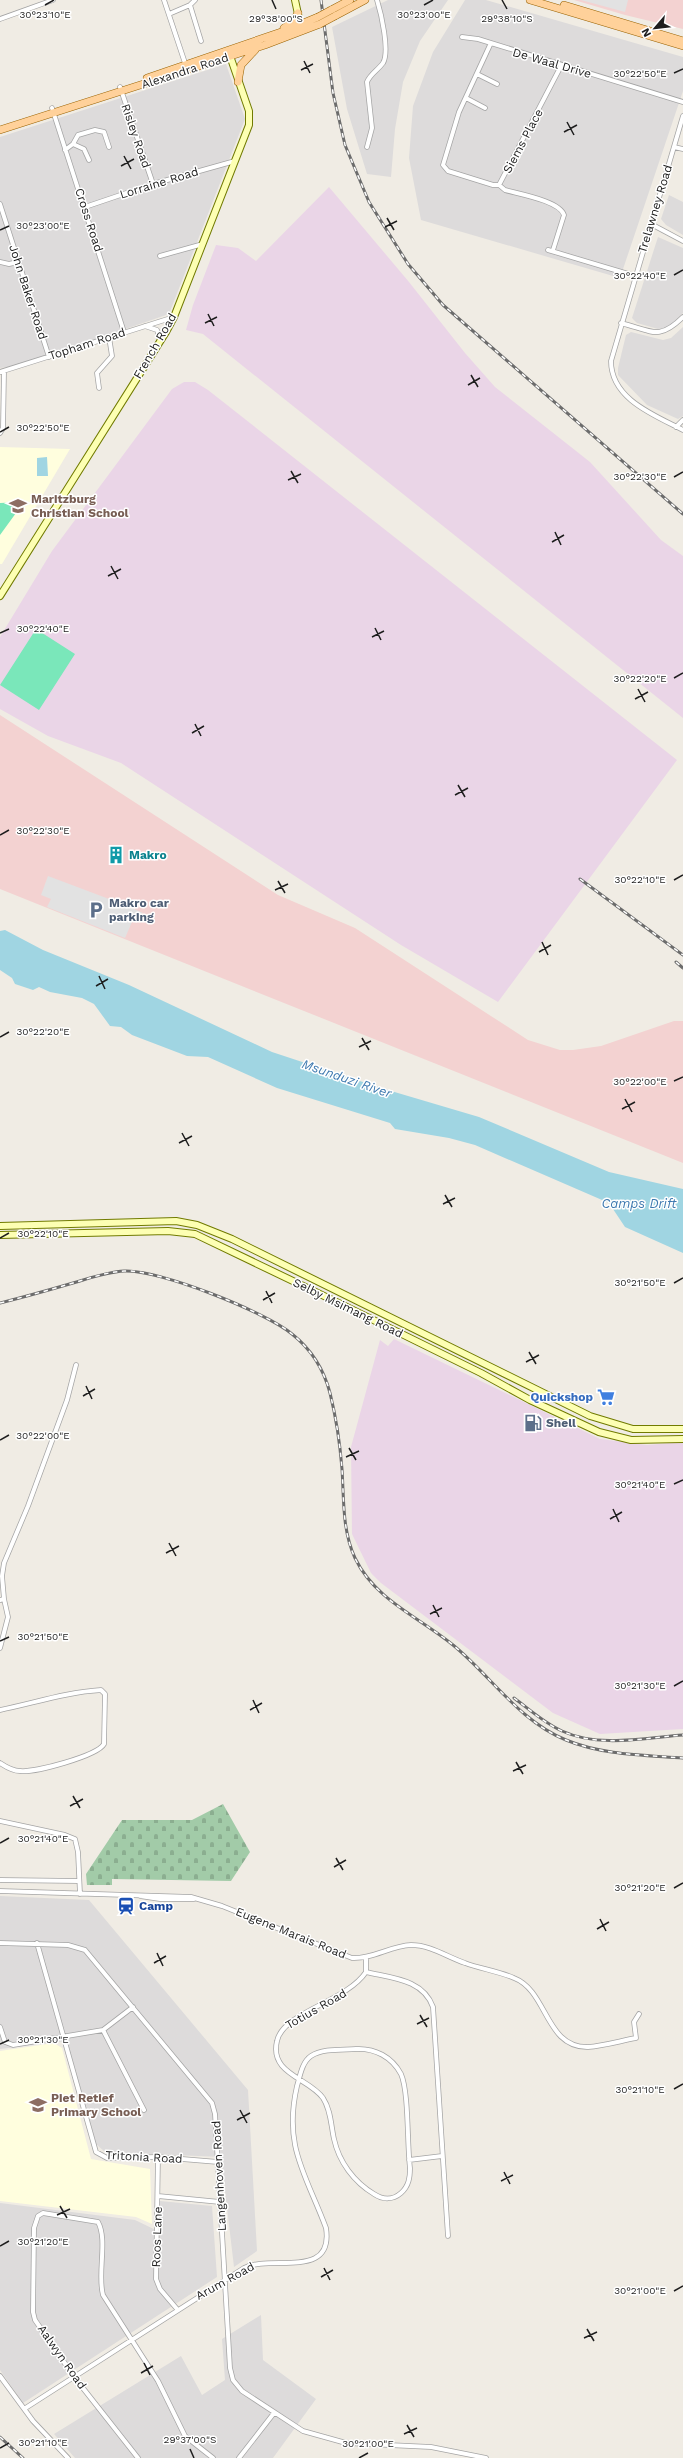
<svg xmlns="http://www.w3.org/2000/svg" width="683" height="2458" font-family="'Work Sans',sans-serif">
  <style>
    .residential { fill: #dddbdb }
    .commercial { fill: #f3d2d1 }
    .industrial { fill: #ead5e7 }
    .education { fill: #fffede }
    .cemetery { fill: url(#cemetery-stones) }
    .pitch { fill: #7ae7ba }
    .parking { fill: #e2e2e2 }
    .water { fill: #a0d5e2 }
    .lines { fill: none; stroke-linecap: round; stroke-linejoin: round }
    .street-casing { stroke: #a5a5a5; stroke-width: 5.5 }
    .secondary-casing { stroke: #717b00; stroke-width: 8 }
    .primary-casing { stroke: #996200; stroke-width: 8 }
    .street { stroke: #fff; stroke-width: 4 }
    .secondary { stroke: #fdffb3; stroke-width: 6 }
    .primary { stroke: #ffd19a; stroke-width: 7 }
    .rail-casing { stroke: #6c6c6c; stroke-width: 3 }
    .rail { stroke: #fff; stroke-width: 1.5; stroke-dasharray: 4.5; stroke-linecap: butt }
    .primary-bridge-casing { stroke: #996200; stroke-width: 8; stroke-linecap: butt }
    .primary-bridge { stroke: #ffd19a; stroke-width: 7 }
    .ticks { fill: none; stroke: #1e1e1e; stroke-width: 1.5 }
    .labels { text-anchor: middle; stroke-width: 3; stroke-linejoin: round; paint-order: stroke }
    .street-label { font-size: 12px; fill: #1e1e1e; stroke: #fff }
    .education-label { font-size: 12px; font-weight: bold; fill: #785e54; stroke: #fff; text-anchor: start }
    .culture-label { font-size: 12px; font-weight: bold; fill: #0d838f; stroke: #fff; text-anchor: start }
    .service-label { font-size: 12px; font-weight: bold; fill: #4e5e75; stroke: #fff; text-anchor: start }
    .shop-label { font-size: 12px; font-weight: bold; fill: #366cbe; stroke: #fff; text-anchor: end }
    .transit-label { font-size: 12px; font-weight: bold; fill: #164399; stroke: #fff; text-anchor: start }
    .water-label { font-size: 13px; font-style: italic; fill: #3f7ab0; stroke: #fff }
    .ticks-label { font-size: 10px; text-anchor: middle; fill: #1e1e1e; stroke: #fff; stroke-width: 3; stroke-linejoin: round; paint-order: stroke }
  </style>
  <defs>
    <pattern id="cemetery-stones" width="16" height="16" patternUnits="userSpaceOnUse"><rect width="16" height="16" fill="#a2cba8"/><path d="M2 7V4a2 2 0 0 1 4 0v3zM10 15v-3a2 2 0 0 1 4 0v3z" fill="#8bae90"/></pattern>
  </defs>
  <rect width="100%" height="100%" fill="#f0ece4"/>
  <path class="residential" d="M 388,0 L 448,0 L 420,41 L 403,82 L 395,129 L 391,177 L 367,174 L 347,109 L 332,27 Z
    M 465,0 L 486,0 L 683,57 L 683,91 L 620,278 L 421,220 L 409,158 L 413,106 L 433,52 Z
    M 226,64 L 245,119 L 169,314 L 21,365 L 0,368 L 0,137 Z
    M 669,195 L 683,202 L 683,235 L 666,225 L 661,219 Z
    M 658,237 L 683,248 L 683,313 L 669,327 L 658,329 L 637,323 L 632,318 Z
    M 683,327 L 683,416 L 678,419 L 647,405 L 618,375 L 618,368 L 626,335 L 631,332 L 663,340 L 671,338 Z
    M 0,1896 L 89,1900 L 248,2090 L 257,2251 L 234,2267 L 221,2157 L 105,2152 L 96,2144 L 67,2041 L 0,2049 Z
    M 160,2201 L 212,2206 L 217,2277 L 23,2403 L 0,2370 L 0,2203 L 135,2220 L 160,2232 Z
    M 261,2315 L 263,2360 L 316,2399 L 273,2458 L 75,2458 L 54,2434 L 181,2356 L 202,2395 L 225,2380 L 222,2339 Z"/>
  <path class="commercial" d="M 574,0 L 683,0 L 683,29 L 625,15 Z
    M 0,715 L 278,895 L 355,928 L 528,1040 L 560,1050 L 573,1050 L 601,1046 L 674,1021 L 683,1021 L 683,1163 L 0,889 Z"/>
  <path class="industrial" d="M 329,187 L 409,282 L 465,353 L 495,387 L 590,462 L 661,540 L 683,556 L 683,718 L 203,334 L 186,330 L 193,305 L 216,245 L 238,248 L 256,261 Z
    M 184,382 L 195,382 L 208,390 L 677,760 L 498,1002 L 401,945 L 121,763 L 48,736 L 0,709 L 0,637 L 52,551 L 172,389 Z
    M 394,1339 L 600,1439 L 647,1445 L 683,1442 L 683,1729 L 600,1734 L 553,1713 L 381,1583 L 371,1573 L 352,1534 L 351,1447 L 380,1340 L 388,1346 Z"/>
  <path class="education" d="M 0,447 L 70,449 L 2,564 L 0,564 Z
    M 54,2043 L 62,2048 L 91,2159 L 150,2169 L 152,2224 L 136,2217 L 0,2201 L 0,2051 Z"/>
  <path class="cemetery" d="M 223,1804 L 250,1852 L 231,1881 L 112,1879 L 112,1885 L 87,1885 L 86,1874 L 122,1820 L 192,1820 Z"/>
  <path class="pitch" d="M 24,502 L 0,535 L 0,503 Z
    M 36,629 L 75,654 L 39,710 L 0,685 Z"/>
  <path class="parking" d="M 581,0 L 628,0 L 625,12 Z
    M 48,876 L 125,905 L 143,913 L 135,915 L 125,938 L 47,907 L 51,899 L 41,895 Z"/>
  <path class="water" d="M 47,457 L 48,476 L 37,476 L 37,458 Z
    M 5,930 L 43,950 L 129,985 L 272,1052 L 381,1088 L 479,1117 L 609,1172 L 683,1189 L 683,1253 L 625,1227 L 609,1203 L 475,1145 L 449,1138 L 395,1129 L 390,1123 L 277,1088 L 208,1057 L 187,1056 L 132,1035 L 121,1027 L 110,1026 L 94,1004 L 82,998 L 50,992 L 39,987 L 33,990 L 15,984 L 12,978 L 0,970 L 0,931 Z"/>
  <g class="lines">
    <g class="street-casing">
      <path id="street" d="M 164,0 L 186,66
        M 190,5 L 201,41
        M 169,14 L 190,5 L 195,0
        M 0,19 L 53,0
        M 462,37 L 478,39 L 683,102
        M 490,45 L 459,112 L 443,165 L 448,171 L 493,185 L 499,185
        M 477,74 L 497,84
        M 120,87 L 153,184
        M 466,98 L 485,108
        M 52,108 L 124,332
        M 683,116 L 611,361 C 611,399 654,415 683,430
        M 73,144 L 84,149 L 89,160
        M 367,147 L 372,128 L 367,82 C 370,74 378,70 383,63 C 390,51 381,13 377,0
        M 674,147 L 683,149
        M 65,150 L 73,144 L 78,135 L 95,130 L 104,132 L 109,147
        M 499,185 L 561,66
        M 499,185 L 505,190 C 519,194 560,201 564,215 L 553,250
        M 0,204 L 49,357
        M 85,207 L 153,184 L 235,161
        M 651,224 L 683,241
        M 548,250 L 635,276
        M 160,256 L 203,244
        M 0,262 L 9,264 L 18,262
        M 621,323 C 652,331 659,341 683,317
        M 145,326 L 157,330 L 160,340
        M 0,372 L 174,317
        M 99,388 L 97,373 L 112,356 L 109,337
        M 676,427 L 683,420
        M 0,433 L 3,428 L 4,371
        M 4,1599 L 2,1576 L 4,1563 L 28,1506 L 67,1400 L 76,1365
        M 0,1600 L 4,1599 L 8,1617 L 0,1648
        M 0,1710 C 34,1703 67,1692 101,1690 L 105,1694 L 104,1744 C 97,1756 34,1773 20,1771 C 13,1771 6,1767 0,1763
        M 0,1821 L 65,1835 L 75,1839 L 78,1852 L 80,1894
        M 0,1880 L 79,1881
        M 0,1891 L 191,1897 L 222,1906 L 352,1958 C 373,1959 390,1946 411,1945 C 431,1945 447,1957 465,1963 C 481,1969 498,1971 514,1978 C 548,1991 545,2048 588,2047 C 603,2046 620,2041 636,2038 L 634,2022 L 639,2014
        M 140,1896 L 160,1899 L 194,1899
        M 0,1943 L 68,1945 L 85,1950 L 212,2103 L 215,2114 L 230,2368 L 233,2380 L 242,2391 L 303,2431 L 346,2443 L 431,2447 L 486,2458
        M 37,1943 L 96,2152 L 107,2158 L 158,2157 L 218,2162
        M 366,1972 C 391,1978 423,1979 433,2007 L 448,2236
        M 0,2027 L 5,2042 L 13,2045 L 103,2030 L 133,2007
        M 103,2030 L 144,2110
        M 158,2157 L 156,2279 L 160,2289 L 177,2309
        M 409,2160 L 442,2156
        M 158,2196 L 220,2202
        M 0,2376 L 33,2421 L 68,2458
        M 24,2409 L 244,2268 C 272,2254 334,2280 326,2228 C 306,2174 283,2147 297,2086 C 300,2076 302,2062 311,2056 C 323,2048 343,2050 356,2049 C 375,2048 392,2057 401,2074 C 409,2092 407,2145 410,2168 C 410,2177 409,2186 401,2193 C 393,2200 383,2200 374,2194 C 354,2182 339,2162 334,2139 C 331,2126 331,2110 323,2098 C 309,2078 269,2074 277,2041 C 283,2012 346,2002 366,1972 L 366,1958
        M 138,2458 L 75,2378 L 35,2320 L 33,2312 L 34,2228 L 38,2216 L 43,2213 L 98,2222 C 108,2240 97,2274 103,2295 L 158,2381 L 185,2436 L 213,2458
        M 239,2458 L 274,2413"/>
    </g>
    <g class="secondary-casing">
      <path id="secondary" d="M 295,0 L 301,28
        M 0,596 L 166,332 L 174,317 L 249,125 L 249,111 L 229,53
        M 0,1226 L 176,1221 L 197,1225 L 232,1239 L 590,1416 L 633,1429 L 683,1429
        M 0,1235 L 168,1231 L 195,1234 L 347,1307 L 481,1373 L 530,1400 L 599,1432 L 631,1440 L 683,1439"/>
    </g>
    <g class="primary-casing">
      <path id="primary" d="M 530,0 L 683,46
        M 564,5 L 683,41
        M 331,10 L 350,0
        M 335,16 L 365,0
        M 284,28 L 293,22 L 298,13
        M 147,78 L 287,30 L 318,17
        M 238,82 L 241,65 L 255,50
        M 0,130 L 265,45 L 320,24"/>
    </g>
    <use href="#street" class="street"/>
    <use href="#secondary" class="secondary"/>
    <use href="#primary" class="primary"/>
    <g class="rail-casing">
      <path id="rail" d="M 321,0 L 333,93 L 345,145 L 369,202 L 408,264 L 443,305 L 683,514
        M 580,879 L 683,955
        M 676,962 L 683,968
        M 0,1303 C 24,1297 49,1290 73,1283 C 90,1278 107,1272 124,1271 C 158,1269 266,1312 292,1334 C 311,1349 324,1370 330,1393 C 336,1417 340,1444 342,1469 C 344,1499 342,1530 355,1558 C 375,1600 419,1617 453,1645 C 491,1676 519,1721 566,1740 C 602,1755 644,1755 683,1758
        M 514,1698 C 529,1709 544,1723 562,1731 C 599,1748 644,1738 683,1735
        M 0,2437 L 23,2458"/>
    </g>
    <use href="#rail" class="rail"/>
    <g class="primary-bridge-casing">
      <path id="primary-bridge" d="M 318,17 L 331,10
        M 320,24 L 335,16"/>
    </g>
    <use href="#primary-bridge" class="primary-bridge"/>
  </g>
  <path class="ticks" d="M 272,0 L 276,9M 502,0 L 507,9M 45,5 L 54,0M 424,5 L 433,0M 304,61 L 310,73M 301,70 L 313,64M 674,73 L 683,69M 567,122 L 574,135M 564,132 L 577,125M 124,156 L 131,169M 121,166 L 134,159M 387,218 L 394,230M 385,227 L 397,221M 0,230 L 9,226M 674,275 L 683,270M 208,314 L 214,326M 205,323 L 217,317M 471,375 L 478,387M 468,385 L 480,378M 0,432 L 9,427M 291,471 L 298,483M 674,477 L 683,472M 288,480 L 301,474M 555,532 L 561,545M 552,542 L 564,535M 111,566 L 118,579M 108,576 L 121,569M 375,628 L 381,640M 0,633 L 9,629M 372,637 L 384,631M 674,678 L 683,673M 638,689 L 645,702M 635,699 L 648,692M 195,724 L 201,736M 192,733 L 204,726M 458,785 L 465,797M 455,795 L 468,788M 0,835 L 9,830M 674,880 L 683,875M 278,881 L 285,893M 275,890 L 288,884M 542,942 L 548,955M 539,952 L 551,945M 99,976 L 105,989M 96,986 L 108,979M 0,1037 L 9,1032M 362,1038 L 369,1050M 359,1047 L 371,1041M 674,1081 L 683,1077M 625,1099 L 632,1112M 622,1109 L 635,1102M 182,1133 L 189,1146M 179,1143 L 192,1136M 445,1195 L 452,1207M 443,1204 L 455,1198M 0,1238 L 9,1233M 674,1283 L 683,1278M 266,1291 L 272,1303M 263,1300 L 275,1293M 529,1352 L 536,1364M 526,1362 L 539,1355M 86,1386 L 92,1399M 83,1396 L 95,1389M 0,1440 L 9,1435M 349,1448 L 356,1460M 346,1457 L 359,1451M 674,1484 L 683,1480M 613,1509 L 619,1522M 610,1519 L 622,1512M 169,1543 L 176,1556M 166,1553 L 179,1546M 433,1605 L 439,1617M 430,1614 L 442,1608M 0,1641 L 9,1637M 674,1686 L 683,1681M 253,1700 L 259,1713M 250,1710 L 262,1703M 516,1762 L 523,1774M 513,1771 L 526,1765M 73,1796 L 80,1808M 70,1806 L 83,1799M 0,1843 L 9,1838M 336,1858 L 343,1870M 334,1867 L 346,1860M 674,1888 L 683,1883M 600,1919 L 606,1931M 597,1929 L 609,1922M 157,1953 L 163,1966M 154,1963 L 166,1956M 420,2015 L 427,2027M 417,2024 L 429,2018M 0,2044 L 9,2040M 674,2089 L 683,2084M 240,2110 L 247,2123M 237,2120 L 250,2113M 504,2172 L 510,2184M 501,2181 L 513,2175M 60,2206 L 67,2218M 57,2215 L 70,2209M 0,2246 L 9,2241M 324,2268 L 330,2280M 321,2277 L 333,2270M 674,2291 L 683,2286M 587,2329 L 594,2341M 584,2338 L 597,2332M 144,2363 L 150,2375M 141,2373 L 153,2366M 407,2425 L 414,2437M 404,2434 L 417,2428M 0,2448 L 9,2443M 190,2449 L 194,2458M 359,2458 L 368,2453"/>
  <defs>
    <g id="school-bare" transform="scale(1.38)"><path d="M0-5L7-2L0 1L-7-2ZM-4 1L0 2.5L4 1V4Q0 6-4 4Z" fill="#8d6e63" stroke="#fff" stroke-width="2.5" paint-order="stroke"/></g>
    <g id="building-bare" transform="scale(1.38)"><path d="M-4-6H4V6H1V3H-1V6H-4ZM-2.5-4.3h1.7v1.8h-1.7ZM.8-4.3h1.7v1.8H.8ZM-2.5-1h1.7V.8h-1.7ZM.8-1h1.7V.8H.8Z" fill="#0f9aa8" stroke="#fff" stroke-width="2.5" paint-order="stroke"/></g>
    <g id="parking-bare" transform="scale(1.38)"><path d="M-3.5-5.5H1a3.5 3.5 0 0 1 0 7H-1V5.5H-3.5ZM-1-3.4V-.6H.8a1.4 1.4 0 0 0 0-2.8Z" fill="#5c6f8a" stroke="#fff" stroke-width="2.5" paint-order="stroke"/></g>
    <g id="supermarket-bare" transform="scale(1.38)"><path d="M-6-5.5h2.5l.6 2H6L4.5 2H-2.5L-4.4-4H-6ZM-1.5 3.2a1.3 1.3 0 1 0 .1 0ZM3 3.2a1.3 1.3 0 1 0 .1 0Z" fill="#3f7fe0" stroke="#fff" stroke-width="2.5" paint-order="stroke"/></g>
    <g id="fuel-bare" transform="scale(1.38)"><path d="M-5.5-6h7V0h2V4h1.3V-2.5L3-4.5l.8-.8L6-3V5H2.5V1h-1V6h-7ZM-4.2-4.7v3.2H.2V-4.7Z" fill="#5c6f8a" stroke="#fff" stroke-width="2.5" paint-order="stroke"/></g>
    <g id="station-bare" transform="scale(1.38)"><path d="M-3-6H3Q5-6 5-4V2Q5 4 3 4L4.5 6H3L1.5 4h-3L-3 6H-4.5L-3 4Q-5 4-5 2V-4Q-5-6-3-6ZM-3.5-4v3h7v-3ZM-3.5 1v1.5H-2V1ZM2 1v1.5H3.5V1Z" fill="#1a4fb4" stroke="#fff" stroke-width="2.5" paint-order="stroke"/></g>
  </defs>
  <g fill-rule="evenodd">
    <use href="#school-bare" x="18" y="506"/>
    <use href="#building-bare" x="116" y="855"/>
    <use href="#parking-bare" x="96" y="910"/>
    <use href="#supermarket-bare" x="606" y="1397"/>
    <use href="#fuel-bare" x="533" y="1423"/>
    <use href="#station-bare" x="126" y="1906"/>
    <use href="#school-bare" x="38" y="2105"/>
  </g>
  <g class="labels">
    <g class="street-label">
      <text transform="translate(552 63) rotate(16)" y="4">De Waal Drive</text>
      <text transform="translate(185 71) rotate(-18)" y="4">Alexandra Road</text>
      <text transform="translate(136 136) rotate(71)" y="4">Risley Road</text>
      <text transform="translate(523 141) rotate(-62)" y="4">Siems Place</text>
      <text transform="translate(159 183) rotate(-17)" y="4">Lorraine Road</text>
      <text transform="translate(655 209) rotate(-73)" y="4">Trelawney Road</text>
      <text transform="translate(89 220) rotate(72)" y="4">Cross Road</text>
      <text transform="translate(28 292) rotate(72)" y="4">John Baker Road</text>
      <text transform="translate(87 344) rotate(-18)" y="4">Topham Road</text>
      <text transform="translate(155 346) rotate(-60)" y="4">French Road</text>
      <text transform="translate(348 1308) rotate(26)" y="4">Selby Msimang Road</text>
      <text transform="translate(291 1933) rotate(22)" y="4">Eugene Marais Road</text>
      <text transform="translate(316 2009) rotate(-30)" y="4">Totius Road</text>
      <text transform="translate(144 2157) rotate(3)" y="4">Tritonia Road</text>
      <text transform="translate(219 2176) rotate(-93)" y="4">Langenhoven Road</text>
      <text transform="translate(157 2237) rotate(-88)" y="4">Roos Lane</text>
      <text transform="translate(225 2281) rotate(-29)" y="4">Arum Road</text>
      <text transform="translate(62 2357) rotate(55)" y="4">Aalwyn Road</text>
    </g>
    <g class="education-label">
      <text x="31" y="503">Maritzburg<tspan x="31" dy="14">Christian School</tspan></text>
      <text x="51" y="2102">Piet Retief<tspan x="51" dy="14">Primary School</tspan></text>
    </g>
    <g class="culture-label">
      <text x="129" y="859">Makro</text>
    </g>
    <g class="service-label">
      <text x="109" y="907">Makro car<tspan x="109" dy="14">parking</tspan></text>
      <text x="546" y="1427">Shell</text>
    </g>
    <g class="shop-label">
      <text x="593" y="1401">Quickshop</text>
    </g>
    <g class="transit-label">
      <text x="139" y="1910">Camp</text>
    </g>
    <g class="water-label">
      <text transform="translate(347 1078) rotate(19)" y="5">Msunduzi River</text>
      <text x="639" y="1208">Camps Drift</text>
    </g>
  </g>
  <g class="ticks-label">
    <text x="424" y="18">30°23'00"E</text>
    <text x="45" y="18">30°23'10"E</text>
    <text x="507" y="22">29°38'10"S</text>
    <text x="276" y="22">29°38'00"S</text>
    <text x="640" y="77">30°22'50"E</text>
    <text x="43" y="229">30°23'00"E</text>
    <text x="640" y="279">30°22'40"E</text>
    <text x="43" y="431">30°22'50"E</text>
    <text x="640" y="480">30°22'30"E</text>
    <text x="43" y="632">30°22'40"E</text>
    <text x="640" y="682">30°22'20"E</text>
    <text x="43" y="834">30°22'30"E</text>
    <text x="640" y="883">30°22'10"E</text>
    <text x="43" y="1035">30°22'20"E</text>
    <text x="640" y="1085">30°22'00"E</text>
    <text x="43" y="1237">30°22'10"E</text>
    <text x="640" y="1286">30°21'50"E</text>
    <text x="43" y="1439">30°22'00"E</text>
    <text x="640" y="1488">30°21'40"E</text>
    <text x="43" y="1640">30°21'50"E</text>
    <text x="640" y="1689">30°21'30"E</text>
    <text x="43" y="1842">30°21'40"E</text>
    <text x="640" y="1891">30°21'20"E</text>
    <text x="43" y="2043">30°21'30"E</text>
    <text x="640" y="2093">30°21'10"E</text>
    <text x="43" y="2245">30°21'20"E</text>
    <text x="640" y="2294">30°21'00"E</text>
    <text x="190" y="2443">29°37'00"S</text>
    <text x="43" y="2446">30°21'10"E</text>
    <text x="368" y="2447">30°21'00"E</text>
  </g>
  <g transform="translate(655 28) rotate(242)" stroke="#ffffff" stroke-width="3" paint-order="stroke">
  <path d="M0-3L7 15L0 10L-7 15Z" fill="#1e1e1e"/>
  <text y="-6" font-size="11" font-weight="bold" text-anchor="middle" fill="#1e1e1e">N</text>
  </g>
</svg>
